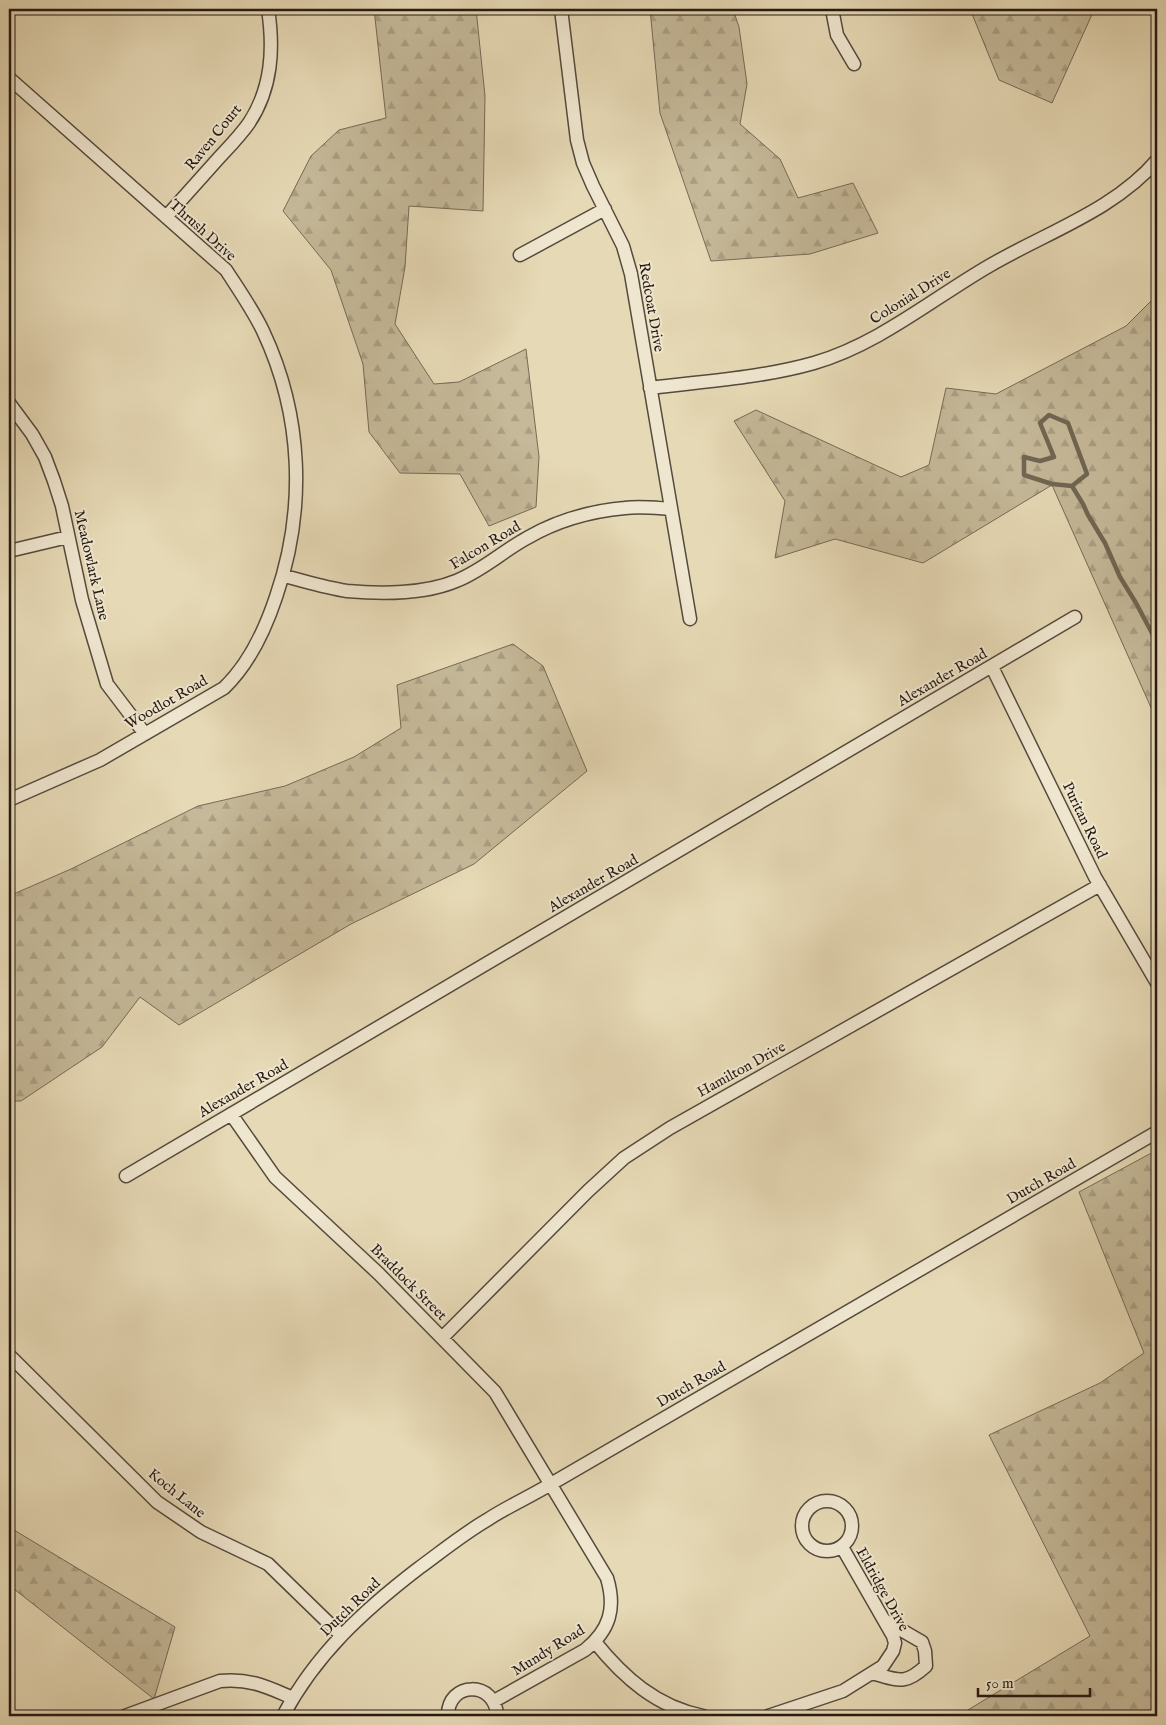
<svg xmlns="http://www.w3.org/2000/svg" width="1166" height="1725" font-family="'IM FELL English',serif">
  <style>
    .forest { fill: url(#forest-firs); stroke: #756a56 }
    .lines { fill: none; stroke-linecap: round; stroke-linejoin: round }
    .stream { stroke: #716653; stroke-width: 4.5 }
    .street-casing { stroke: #554a3c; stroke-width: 15 }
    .street { stroke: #efe6cf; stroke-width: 12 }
    .labels { text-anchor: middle; stroke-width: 4; stroke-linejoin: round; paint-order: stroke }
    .street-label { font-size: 15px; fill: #251a13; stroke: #efe6cf }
  </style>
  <defs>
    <pattern id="forest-firs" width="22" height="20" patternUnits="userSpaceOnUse" patternTransform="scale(1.25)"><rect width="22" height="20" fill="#c5b999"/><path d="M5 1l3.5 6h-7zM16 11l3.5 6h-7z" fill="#a99e83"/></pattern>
  </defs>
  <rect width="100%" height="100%" fill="#e6d9b5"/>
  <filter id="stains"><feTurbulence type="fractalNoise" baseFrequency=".004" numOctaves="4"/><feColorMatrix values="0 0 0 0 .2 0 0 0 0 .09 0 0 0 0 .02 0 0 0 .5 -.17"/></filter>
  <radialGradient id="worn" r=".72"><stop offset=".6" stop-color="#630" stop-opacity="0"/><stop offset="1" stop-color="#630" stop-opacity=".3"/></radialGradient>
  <path class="forest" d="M 374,9 L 476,9 L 485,96 L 483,211 L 409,206 L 405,267 L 395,324 L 434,384 L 459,382 L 526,349 L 539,457 L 536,507 L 489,526 L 460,474 L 400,473 L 369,432 L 363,364 L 331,270 L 283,211 L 311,156 L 339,130 L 386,118 Z
    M 650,9 L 733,9 L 739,27 L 747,84 L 740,124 L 780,159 L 798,198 L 853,183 L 878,233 L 810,254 L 711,261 L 660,113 Z
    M 970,9 L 1094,10 L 1052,103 L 999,80 Z
    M 1157,295 L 1157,721 L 1052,485 L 923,563 L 835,539 L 775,558 L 785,501 L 734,421 L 756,410 L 901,477 L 929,465 L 946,388 L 996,394 L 1126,326 Z
    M 513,644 L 543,666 L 587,771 L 474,864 L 351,924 L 179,1025 L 140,997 L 102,1047 L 21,1101 L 9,1101 L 9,896 L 71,869 L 198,806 L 285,786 L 354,757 L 401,728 L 397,685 Z
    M 1157,1150 L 1157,1716 L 958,1716 L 1090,1636 L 989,1435 L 1100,1383 L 1144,1353 L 1079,1192 Z
    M 9,1527 L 175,1627 L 154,1699 L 9,1585 Z"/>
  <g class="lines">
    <path class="stream" d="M 1049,415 L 1068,423 L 1087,474 L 1072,486 L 1052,484 L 1024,475 L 1024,457 L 1040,461 L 1054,457 L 1040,423 Z
      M 1072,486 L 1083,504 L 1088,515 L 1105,543 L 1120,577 L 1136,603 L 1153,635 L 1157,649"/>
    <g class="street-casing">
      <path id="street" d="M 561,9 L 577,140 L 583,163 L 593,186 L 623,246 L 631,274 L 690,619
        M 832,9 L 837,35 L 854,64
        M 9,78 L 226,270 C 239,290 253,310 263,331 C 303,416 306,510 276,597 C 265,630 249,664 224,688 L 100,760 L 9,800
        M 166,217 C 183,198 200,179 217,160 C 228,148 240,136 249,123 C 272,88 274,49 268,9
        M 520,255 L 605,209
        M 650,388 C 705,381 761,378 814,363 C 879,344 932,299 989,266 C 1045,233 1115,210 1157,160
        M 9,403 L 32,434 L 45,457 L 54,481 L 62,506 L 82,600 L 107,684 L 145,734
        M 9,551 L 68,537
        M 284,576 C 304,581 326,588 347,591 C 380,594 425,594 456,581 C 482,571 503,551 527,538 C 556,521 592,511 625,508 C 640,506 656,508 671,509
        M 992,667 L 1095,877 L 1157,983
        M 231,1114 L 275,1177 L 379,1274 L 495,1392 L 607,1578 C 616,1608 610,1630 585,1650 L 494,1701
        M 126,1176 L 1075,617
        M 442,1338 L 588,1191 L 624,1158 L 670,1128 L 1100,885
        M 9,1355 L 157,1502 L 201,1532 L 268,1564 L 341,1635
        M802 1526a25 25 0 1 1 50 0a25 25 0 1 1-50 0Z
        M 595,1642 C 624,1678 657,1707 703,1716
        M 872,1673 C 898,1680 904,1686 926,1666 L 925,1651 L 922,1642 L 884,1620
        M 125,1716 L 220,1681 C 250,1678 267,1687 293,1698
        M 283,1716 C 316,1654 363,1611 419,1568 C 441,1552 463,1534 487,1520 C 505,1508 525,1499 544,1488 L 1157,1132
        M 448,1716 C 447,1681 496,1680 497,1716
        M 768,1716 L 843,1691 L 883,1666 L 893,1651 L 895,1643 L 893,1636 L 842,1547"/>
    </g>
    <use href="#street" class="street"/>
  </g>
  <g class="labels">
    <g class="street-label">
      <text transform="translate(213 137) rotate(-51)" y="5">Raven Court</text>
      <text transform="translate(203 230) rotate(42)" y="5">Thrush Drive</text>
      <text transform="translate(910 296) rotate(-32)" y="5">Colonial Drive</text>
      <text transform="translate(652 307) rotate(80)" y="5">Redcoat Drive</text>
      <text transform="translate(485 545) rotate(-31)" y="5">Falcon Road</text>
      <text transform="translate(92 565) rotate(77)" y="5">Meadowlark Lane</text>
      <text transform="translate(942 677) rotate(-30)" y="5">Alexander Road</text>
      <text transform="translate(166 702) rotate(-30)" y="5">Woodlot Road</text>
      <text transform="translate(1085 820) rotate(64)" y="5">Puritan Road</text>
      <text transform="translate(593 883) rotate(-30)" y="5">Alexander Road</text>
      <text transform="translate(741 1069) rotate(-29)" y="5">Hamilton Drive</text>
      <text transform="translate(243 1088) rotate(-30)" y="5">Alexander Road</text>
      <text transform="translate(1041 1181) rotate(-30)" y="5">Dutch Road</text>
      <text transform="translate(409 1282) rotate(45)" y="5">Braddock Street</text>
      <text transform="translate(691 1384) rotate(-30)" y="5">Dutch Road</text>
      <text transform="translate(177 1493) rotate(39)" y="5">Koch Lane</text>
      <text transform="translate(883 1589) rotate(61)" y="5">Eldridge Drive</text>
      <text transform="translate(350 1607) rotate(-44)" y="5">Dutch Road</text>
      <text transform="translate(548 1650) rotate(-32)" y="5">Mundy Road</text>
    </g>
  </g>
  <rect width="1166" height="1725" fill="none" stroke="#e6d9b5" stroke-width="30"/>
  <rect x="10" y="10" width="1146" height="1705" fill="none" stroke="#251a13" stroke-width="2.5"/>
  <rect x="15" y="15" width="1136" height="1695" fill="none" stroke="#251a13"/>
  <path d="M978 1688v8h112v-8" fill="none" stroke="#251a13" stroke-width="2.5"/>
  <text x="986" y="1688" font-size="15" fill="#251a13" stroke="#efe6cf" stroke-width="4" paint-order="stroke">50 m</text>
  <rect width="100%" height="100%" filter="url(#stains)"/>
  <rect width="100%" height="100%" fill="url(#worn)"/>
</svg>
